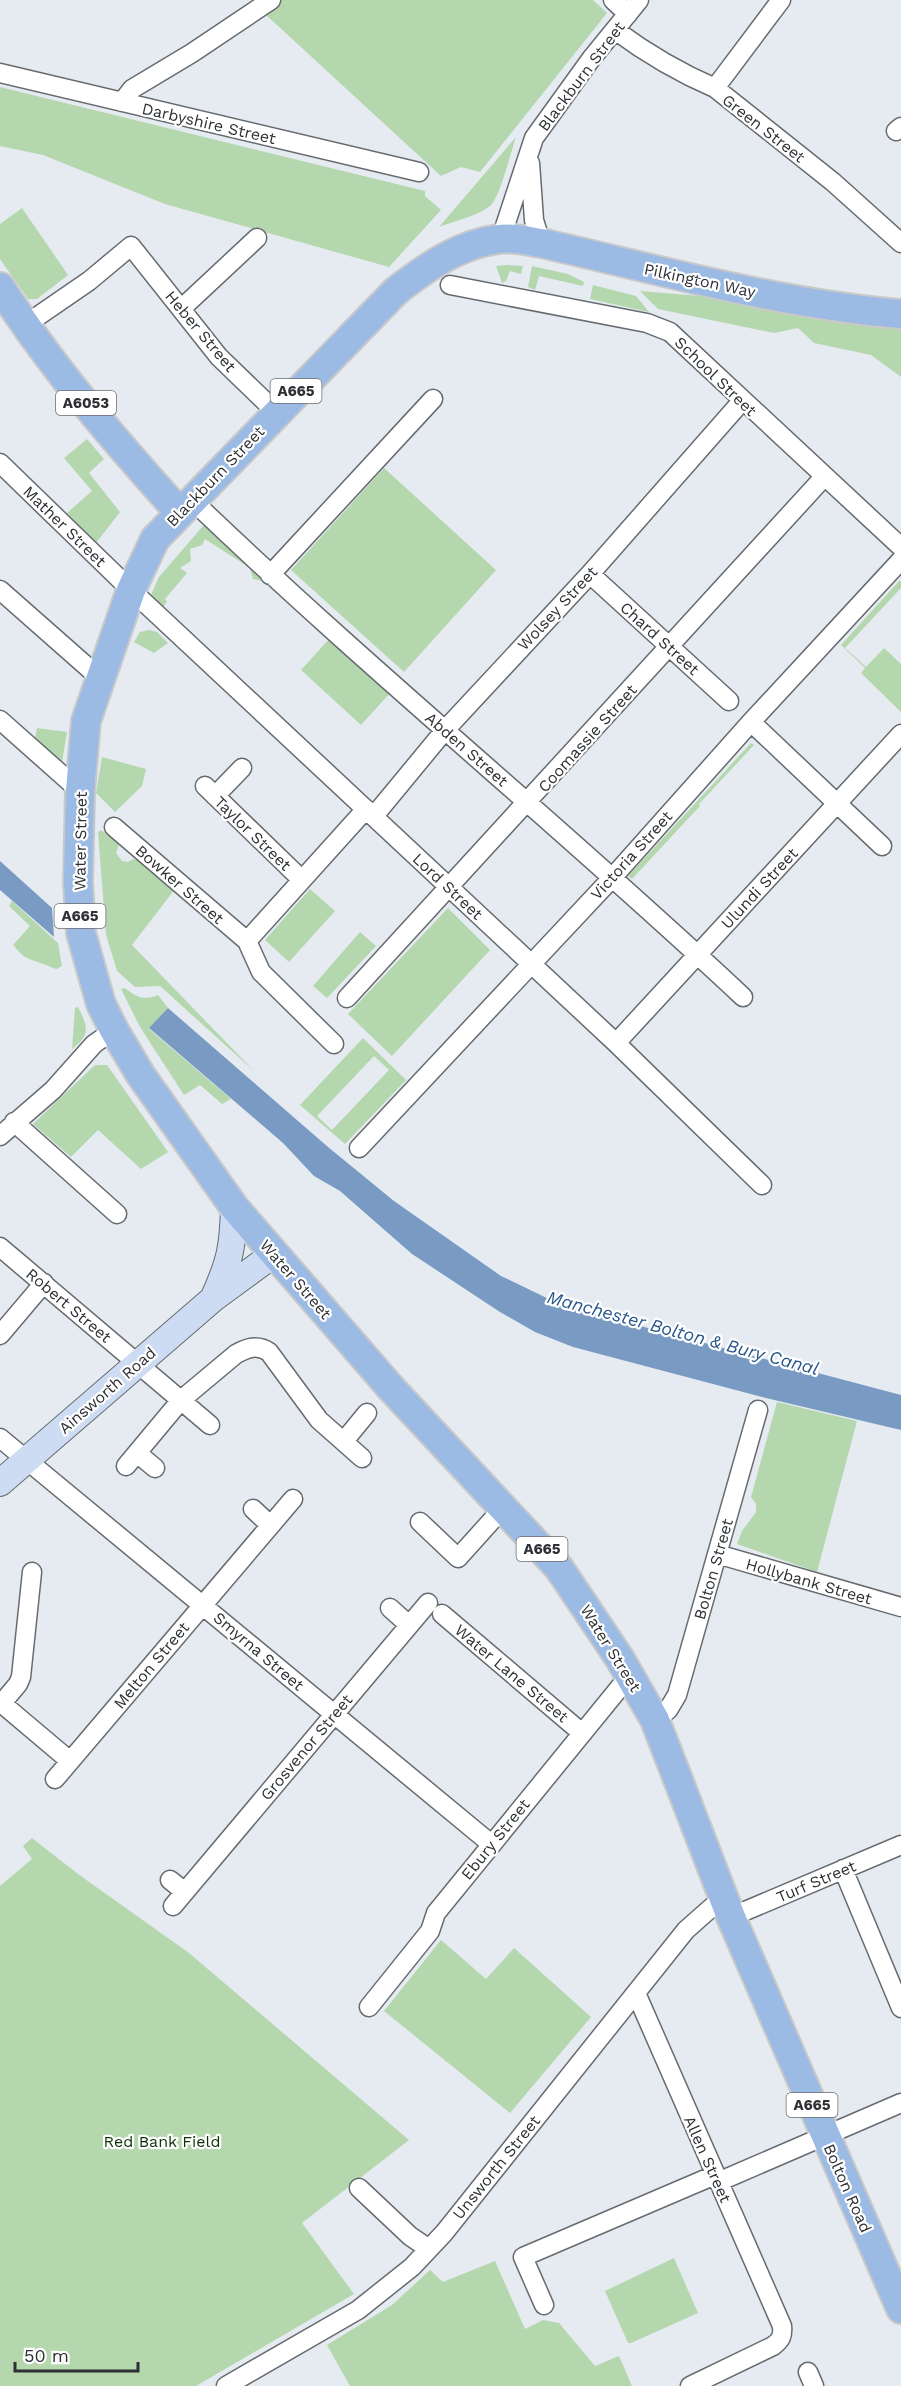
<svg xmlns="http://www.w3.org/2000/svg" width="901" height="2386" font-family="'Work Sans',sans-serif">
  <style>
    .green { fill: #b5d7ae; fill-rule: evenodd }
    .water { fill: #799bc3 }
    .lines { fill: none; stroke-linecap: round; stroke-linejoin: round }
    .street-casing { stroke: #666b70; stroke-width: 21 }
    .secondary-casing { stroke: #666b70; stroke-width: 28 }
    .primary-casing { stroke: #c9c9ca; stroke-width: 32 }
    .street { stroke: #fff; stroke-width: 18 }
    .secondary { stroke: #cddcf2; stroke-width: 26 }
    .primary { stroke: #9bbae4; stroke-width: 28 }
    .labels { text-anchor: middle; stroke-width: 4.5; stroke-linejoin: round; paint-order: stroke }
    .shield { fill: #fff; stroke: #6d6e70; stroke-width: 1.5 }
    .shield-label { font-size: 15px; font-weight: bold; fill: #2e3033 }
    .street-label { font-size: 16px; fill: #2e3033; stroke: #fff }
    .park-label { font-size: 16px; fill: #0f3207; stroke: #fff }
    .water-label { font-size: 18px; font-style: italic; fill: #275589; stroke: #fff }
  </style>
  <rect width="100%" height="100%" fill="#e5ebf1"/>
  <path class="green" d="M 279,0 L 593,0 L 607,13 L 480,172 L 461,167 L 441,176 L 265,14 Z
    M 0,87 L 425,191 L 425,196 L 441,210 L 389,267 L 165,204 L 43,155 L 0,146 Z
    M 516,137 C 511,151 500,198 490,206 C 477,216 455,221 439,227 Z
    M 22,208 L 68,275 L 37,299 L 28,299 L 0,259 L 0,224 Z
    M 508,265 L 523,266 L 521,274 L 510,271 L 506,281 L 502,283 L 496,266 Z
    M 532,266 L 568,274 L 584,282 L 583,286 L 539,276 L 535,290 L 528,287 Z
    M 593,285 L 636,296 L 649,312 L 590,299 Z
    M 640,291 L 700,296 L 901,327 L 901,377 L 871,355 L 814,343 L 798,328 L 774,333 L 658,309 Z
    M 87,439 L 104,459 L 89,473 L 120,512 L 96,543 L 67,513 L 92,491 L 64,458 Z
    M 384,468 L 496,570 L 404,672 L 291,570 Z
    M 203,526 L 210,526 L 268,582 L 253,579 L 250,568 L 205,539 L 202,545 L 190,549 L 191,561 L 180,568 L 187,573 L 165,599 L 167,602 L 163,607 L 151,595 L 159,577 Z
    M 899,581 L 901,581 L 901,588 L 845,648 L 866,667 L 884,648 L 901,664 L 901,712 L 861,673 L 865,668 L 841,645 Z
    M 149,630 L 157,632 L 168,643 L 154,653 L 134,642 L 140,632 Z
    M 331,637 L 391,692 L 361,725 L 301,670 Z
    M 37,728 L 67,732 L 62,762 L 35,738 Z
    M 751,743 L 754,745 L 699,804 L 700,806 L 632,879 L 628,876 Z
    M 102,757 L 146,769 L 142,786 L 115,812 L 96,793 Z
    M 101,830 L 119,844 L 116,853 L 122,861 L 128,862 L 133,859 L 143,861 L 175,889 L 132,945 L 254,1071 L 160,986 L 135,987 L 117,971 L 106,935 L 98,832 Z
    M 310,889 L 335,911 L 289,962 L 265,940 Z
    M 12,901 L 58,943 L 62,966 L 57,969 C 51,968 48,965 43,964 C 25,957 26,960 13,945 L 30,926 L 9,906 Z
    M 448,908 L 490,950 L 392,1056 L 348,1014 Z
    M 360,932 L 376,946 L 327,998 L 313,986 Z
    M 125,988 C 136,997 144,1001 158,995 L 168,1008 L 149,1029 L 231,1099 L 222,1104 L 200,1085 L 184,1095 L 140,1027 L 121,989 Z
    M 78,1007 C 88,1027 91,1035 72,1049 L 75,1008 Z
    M 363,1038 L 406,1080 L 345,1144 L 300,1105 ZM 374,1056 L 389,1070 L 332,1130 L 317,1116 Z
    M 95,1065 L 107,1065 L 168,1152 L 141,1169 L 98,1130 L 71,1157 L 33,1124 Z
    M 777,1402 L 857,1421 L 817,1572 L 737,1544 L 742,1531 L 756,1512 L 756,1504 L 751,1497 Z
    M 32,1838 L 78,1874 L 189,1953 L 409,2140 L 302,2223 L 354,2294 L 196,2386 L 0,2386 L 0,1886 L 32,1859 L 23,1846 Z
    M 441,1940 L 486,1979 L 514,1948 L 591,2017 L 510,2113 L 384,2011 Z
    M 674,2258 L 698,2313 L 631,2343 L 628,2343 L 605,2291 Z
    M 495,2261 L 525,2329 L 543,2320 L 559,2323 L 595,2366 L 619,2356 L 632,2386 L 350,2386 L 327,2345 L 392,2305 L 430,2270 L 443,2282 Z"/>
  <path class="water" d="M 0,861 L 52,908 L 54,937 L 0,890 Z
    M 168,1008 L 328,1147 L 394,1201 L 501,1276 L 553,1301 L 599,1315 L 901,1395 L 901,1430 L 766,1398 L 573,1347 L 535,1332 L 500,1312 L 412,1254 L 340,1191 L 314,1176 L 283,1143 L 149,1028 Z"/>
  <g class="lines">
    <g class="street-casing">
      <path id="street" d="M 613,0 L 628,14
        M 615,30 C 646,53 680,73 715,88 L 833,182 L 901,243
        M 0,73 L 419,172
        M 715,88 L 781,0
        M 122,102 L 132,89 L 192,53 L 271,0
        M 896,131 L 901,127
        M 530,163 L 534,220 L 541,243
        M 501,238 L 534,138 L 591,59 L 639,0
        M 450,285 L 647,323 L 670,332 L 901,547
        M 181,309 L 257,238
        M 25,325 L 89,281 L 131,246 L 219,357 L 276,412
        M 0,463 L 131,590 L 616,1043 L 762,1185
        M 192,500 C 371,672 563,828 743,997
        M 590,574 L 729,701
        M 270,575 L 433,399
        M 0,590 L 101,679
        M 0,720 L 80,791
        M 751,722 L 882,846
        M 205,786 L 302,880
        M 215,796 L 242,768
        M 374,816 L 445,730 L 590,574 L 742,401
        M 114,827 L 247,941 L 261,972 L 334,1044
        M 247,941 L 366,809
        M 347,998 L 824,477
        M 616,1043 L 901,734
        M 14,1122 L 117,1214
        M 0,1136 L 53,1090 L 94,1044 L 114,1030
        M 359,1148 L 612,878 L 751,722 L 901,560
        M 0,1247 L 210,1425
        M 0,1335 L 44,1283
        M 0,1438 L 490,1843
        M 344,1441 L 367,1413
        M 137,1453 L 155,1468
        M 126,1466 L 181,1400 L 236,1354 C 247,1348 257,1344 269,1352 L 319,1420 L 362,1458
        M 253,1509 L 270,1525
        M 420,1522 L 458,1558 L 503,1508
        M 717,1554 L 901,1607
        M 390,1608 L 409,1625
        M 442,1614 L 582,1733
        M 0,1702 L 70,1761
        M 2,1703 L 18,1684 L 21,1677 L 32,1572
        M 655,1720 L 668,1710 L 677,1695 L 758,1410
        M 55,1779 L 293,1499
        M 843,1869 L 901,2008
        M 170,1880 L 185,1892
        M 173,1906 L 428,1603
        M 731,1917 L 901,1845
        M 636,1993 L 782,2326 C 783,2336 781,2340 773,2346 L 690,2386
        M 369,2007 L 430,1931 L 436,1913 L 629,1676
        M 718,2182 L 901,2103
        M 359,2188 L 410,2236 L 429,2249
        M 544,2305 L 523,2257 L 715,2175
        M 808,2372 L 814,2386
        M 226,2386 L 358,2310 L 412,2267 L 444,2233 L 686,1930 L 712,1907 L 725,1901"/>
    </g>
    <g class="secondary-casing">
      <path id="secondary" d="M 214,1297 C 230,1261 233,1247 234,1207
        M 0,1483 L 214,1298 L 274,1254"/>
    </g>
    <g class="primary-casing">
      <path id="primary" d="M 0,287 C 52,368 116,442 180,513
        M 901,314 C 779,304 660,270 541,243 C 528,241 513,237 499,239 C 459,244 427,267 396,291 L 155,539 L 131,590 L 86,721 L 80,791 L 78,882 L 81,933 L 101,1004 L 114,1030 L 140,1074 L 234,1207 L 390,1387 L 559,1568 L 620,1659 L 655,1720 L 731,1917 L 901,2309"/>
    </g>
    <use href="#street" class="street"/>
    <use href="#secondary" class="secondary"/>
    <use href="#primary" class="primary"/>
  </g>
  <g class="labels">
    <g class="shield">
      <rect x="270.5" y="379" width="51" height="24" rx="4.5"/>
      <rect x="56" y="391" width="60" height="24" rx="4.5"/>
      <rect x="54.5" y="904" width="51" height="24" rx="4.5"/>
      <rect x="516.5" y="1537" width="51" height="24" rx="4.5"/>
      <rect x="786.5" y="2093" width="51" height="24" rx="4.5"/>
    </g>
    <g class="shield-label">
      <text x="296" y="396">A665</text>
      <text x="86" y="408">A6053</text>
      <text x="80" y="921">A665</text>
      <text x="542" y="1554">A665</text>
      <text x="812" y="2110">A665</text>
    </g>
    <g class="street-label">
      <text transform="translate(581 76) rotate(-53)" y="6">Blackburn Street</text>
      <text transform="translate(209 123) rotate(13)" y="6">Darbyshire Street</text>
      <text transform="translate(764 128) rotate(38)" y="6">Green Street</text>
      <text transform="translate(700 280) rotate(12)" y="6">Pilkington Way</text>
      <text transform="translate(201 331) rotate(50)" y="6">Heber Street</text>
      <text transform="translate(716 376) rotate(44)" y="6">School Street</text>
      <text transform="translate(215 476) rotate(-46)" y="6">Blackburn Street</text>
      <text transform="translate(65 526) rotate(44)" y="6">Mather Street</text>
      <text transform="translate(557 608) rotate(-47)" y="6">Wolsey Street</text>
      <text transform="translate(660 638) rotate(42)" y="6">Chard Street</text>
      <text transform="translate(587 738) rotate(-48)" y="6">Coomassie Street</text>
      <text transform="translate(467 749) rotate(41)" y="6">Abden Street</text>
      <text transform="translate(253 833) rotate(44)" y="6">Taylor Street</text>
      <text transform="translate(80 841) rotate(-89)" y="6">Water Street</text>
      <text transform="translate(631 855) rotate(-48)" y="6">Victoria Street</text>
      <text transform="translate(180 884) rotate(41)" y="6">Bowker Street</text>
      <text transform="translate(448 886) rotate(43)" y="6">Lord Street</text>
      <text transform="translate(759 888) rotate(-47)" y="6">Ulundi Street</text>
      <text transform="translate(296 1279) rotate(49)" y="6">Water Street</text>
      <text transform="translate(69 1305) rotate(40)" y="6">Robert Street</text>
      <text transform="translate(107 1390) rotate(-41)" y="6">Ainsworth Road</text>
      <text transform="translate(713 1569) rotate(-74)" y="6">Bolton Street</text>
      <text transform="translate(809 1581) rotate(16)" y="6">Hollybank Street</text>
      <text transform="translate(611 1648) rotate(58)" y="6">Water Street</text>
      <text transform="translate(259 1651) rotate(40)" y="6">Smyrna Street</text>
      <text transform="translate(151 1665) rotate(-50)" y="6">Melton Street</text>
      <text transform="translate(512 1673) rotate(40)" y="6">Water Lane Street</text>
      <text transform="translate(306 1747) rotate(-50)" y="6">Grosvenor Street</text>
      <text transform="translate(495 1839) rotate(-51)" y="6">Ebury Street</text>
      <text transform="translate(816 1881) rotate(-23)" y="6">Turf Street</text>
      <text transform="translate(708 2159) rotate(66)" y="6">Allen Street</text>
      <text transform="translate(496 2167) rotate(-51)" y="6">Unsworth Street</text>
      <text transform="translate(848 2188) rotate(66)" y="6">Bolton Road</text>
    </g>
    <g class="park-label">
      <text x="162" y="2147">Red Bank Field</text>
    </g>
    <g class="water-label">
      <text transform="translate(683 1333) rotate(15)" y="6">Manchester Bolton &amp; Bury Canal</text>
    </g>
  </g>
  <path d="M15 2362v9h123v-9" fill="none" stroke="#2e3033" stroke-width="3"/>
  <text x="24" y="2362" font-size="18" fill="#2e3033" stroke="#ffffff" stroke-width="4.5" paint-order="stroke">50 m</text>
</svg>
